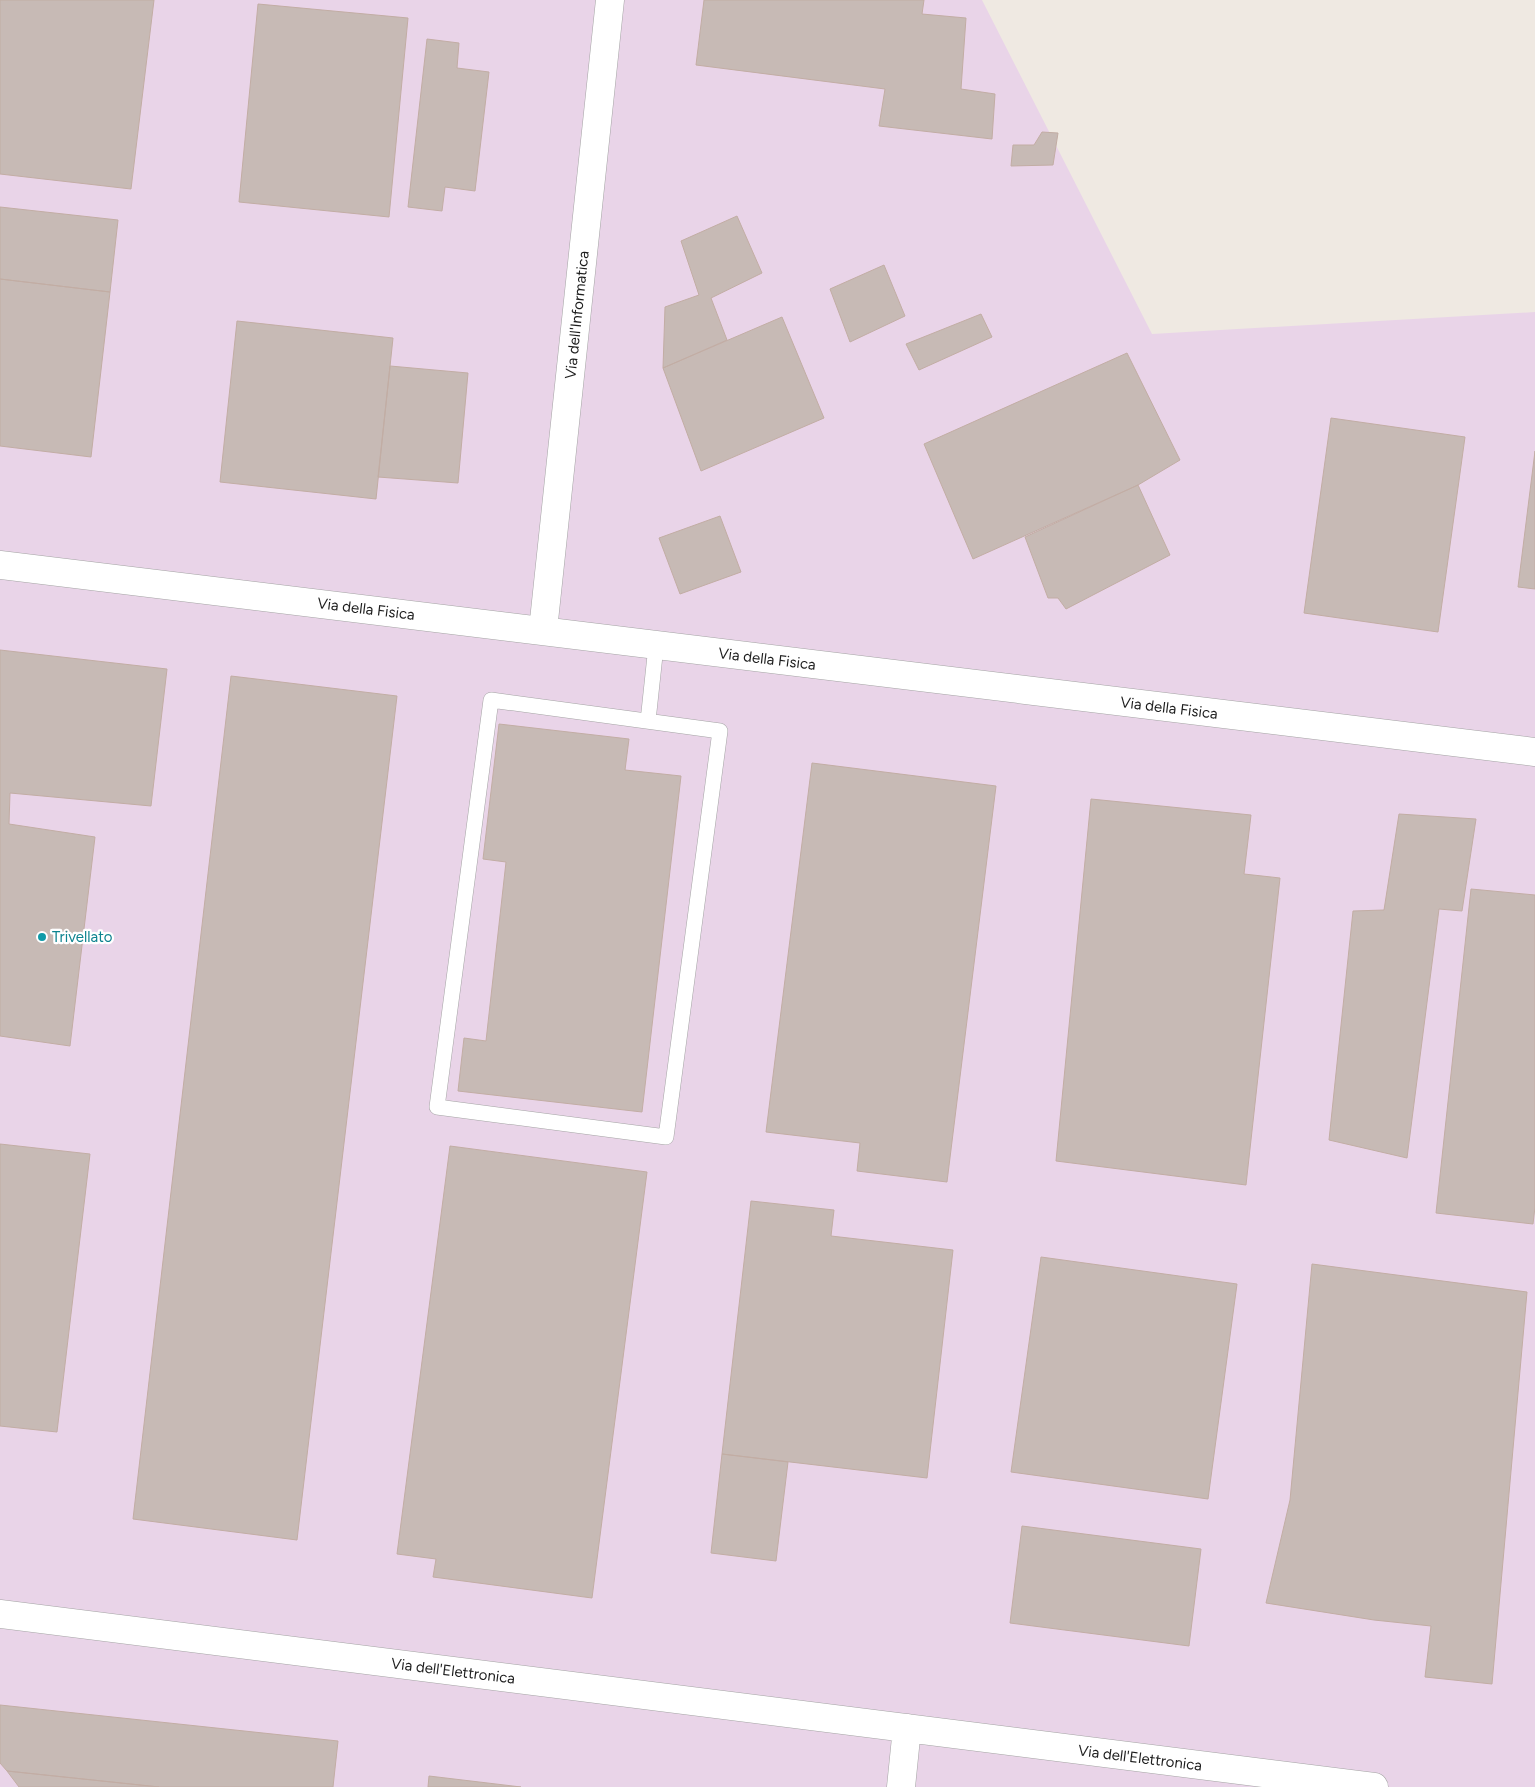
<svg xmlns="http://www.w3.org/2000/svg" width="1535" height="1787" font-family="Figtree,sans-serif">
  <style>
    .industrial { fill: #e9d4e8 }
    .building { fill: #c7bab5; stroke: #c2ada4 }
    .lines { fill: none; stroke-linecap: round; stroke-linejoin: round }
    .service-casing { stroke: #a4a4a4; stroke-width: 16 }
    .minor-casing { stroke: #a4a4a4; stroke-width: 29 }
    .service { stroke: #fff; stroke-width: 15 }
    .minor { stroke: #fff; stroke-width: 28 }
    .culture-dot { fill: #0f9aa8; stroke: #fff; stroke-width: 2 }
    .labels { text-anchor: middle; stroke-width: 4.5; stroke-linejoin: round; paint-order: stroke }
    .street-label { font-size: 15px; fill: #1d1d1d; stroke: #fff }
    .culture-label { font-size: 15px; fill: #0d838f; stroke: #fff; text-anchor: start }
  </style>
  <rect width="100%" height="100%" fill="#efe9e2"/>
  <path class="industrial" d="M 0,0 L 982,0 L 1152,334 L 1535,312 L 1535,1787 L 0,1787 Z"/>
  <path class="building" d="M 0,0 L 154,0 L 131,189 L 0,174 Z
    M 704,0 L 924,0 L 922,14 L 966,18 L 961,89 L 995,94 L 992,139 L 879,126 L 885,89 L 696,65 Z
    M 258,4 L 408,18 L 389,217 L 239,202 Z
    M 427,39 L 459,43 L 457,68 L 489,72 L 475,191 L 445,187 L 442,211 L 408,207 Z
    M 1042,132 L 1058,133 L 1053,165 L 1011,166 L 1013,145 L 1034,145 Z
    M 0,207 L 118,220 L 110,292 L 0,279 Z
    M 737,216 L 762,273 L 711,298 L 727,340 L 663,368 L 665,307 L 699,295 L 681,241 Z
    M 884,265 L 905,316 L 850,342 L 830,289 Z
    M 0,279 L 110,292 L 91,457 L 0,446 Z
    M 981,314 L 992,337 L 919,370 L 906,344 Z
    M 782,317 L 824,418 L 701,471 L 663,368 Z
    M 237,321 L 393,338 L 376,499 L 220,482 Z
    M 1127,353 L 1180,460 L 1138,485 L 973,559 L 924,444 Z
    M 390,366 L 468,373 L 458,483 L 378,477 Z
    M 1331,418 L 1465,437 L 1438,632 L 1304,613 Z
    M 1535,451 L 1535,589 L 1518,587 Z
    M 1138,485 L 1170,555 L 1066,609 L 1058,598 L 1048,598 L 1025,537 Z
    M 720,516 L 741,572 L 680,594 L 659,538 Z
    M 0,650 L 167,669 L 151,806 L 10,793 L 9,824 L 95,837 L 70,1046 L 0,1036 Z
    M 231,676 L 397,696 L 297,1540 L 133,1519 Z
    M 499,724 L 629,739 L 625,770 L 681,776 L 642,1112 L 458,1091 L 464,1038 L 486,1041 L 506,862 L 483,859 Z
    M 812,763 L 996,786 L 947,1182 L 857,1171 L 860,1143 L 766,1132 Z
    M 1091,799 L 1251,815 L 1244,874 L 1280,878 L 1246,1185 L 1056,1161 Z
    M 1399,814 L 1476,819 L 1462,911 L 1439,909 L 1407,1158 L 1329,1140 L 1353,911 L 1384,910 Z
    M 1471,889 L 1535,895 L 1535,1207 L 1533,1224 L 1436,1213 Z
    M 0,1144 L 90,1154 L 57,1432 L 0,1426 Z
    M 450,1146 L 647,1172 L 592,1598 L 433,1577 L 436,1559 L 397,1554 Z
    M 751,1201 L 834,1210 L 831,1236 L 953,1250 L 927,1478 L 722,1454 Z
    M 1041,1257 L 1237,1284 L 1208,1499 L 1011,1472 Z
    M 1312,1264 L 1527,1292 L 1492,1684 L 1425,1677 L 1431,1626 L 1374,1620 L 1266,1603 L 1290,1500 Z
    M 722,1454 L 788,1462 L 776,1561 L 711,1553 Z
    M 1022,1526 L 1201,1549 L 1189,1646 L 1010,1623 Z
    M 0,1705 L 338,1741 L 333,1787 L 159,1787 L 7,1771 L 0,1763 Z
    M 7,1771 L 159,1787 L 19,1787 Z
    M 429,1776 L 521,1787 L 428,1787 Z"/>
  <g class="lines">
    <g class="service-casing">
      <path id="service" d="M 491,700 L 720,731 L 666,1137 L 437,1107 Z
        M 648,721 L 656,646"/>
    </g>
    <g class="minor-casing">
      <path id="minor" d="M 0,565 L 1535,752
        M 543,630 L 610,0
        M 0,1614 L 1374,1787
        M 901,1787 L 907,1728"/>
    </g>
    <use href="#service" class="service"/>
    <use href="#minor" class="minor"/>
  </g>
  <circle class="culture-dot" cx="42" cy="937" r="5"/>
  <g class="labels">
    <g class="street-label">
      <text transform="translate(577 315) rotate(-84)" y="5">Via dell'Informatica</text>
      <text transform="translate(366 609) rotate(7)" y="5">Via della Fisica</text>
      <text transform="translate(767 659) rotate(7)" y="5">Via della Fisica</text>
      <text transform="translate(1169 708) rotate(7)" y="5">Via della Fisica</text>
      <text transform="translate(453 1671) rotate(7)" y="5">Via dell'Elettronica</text>
      <text transform="translate(1140 1758) rotate(7)" y="5">Via dell'Elettronica</text>
    </g>
    <g class="culture-label">
      <text x="52" y="942">Trivellato</text>
    </g>
  </g>
</svg>
